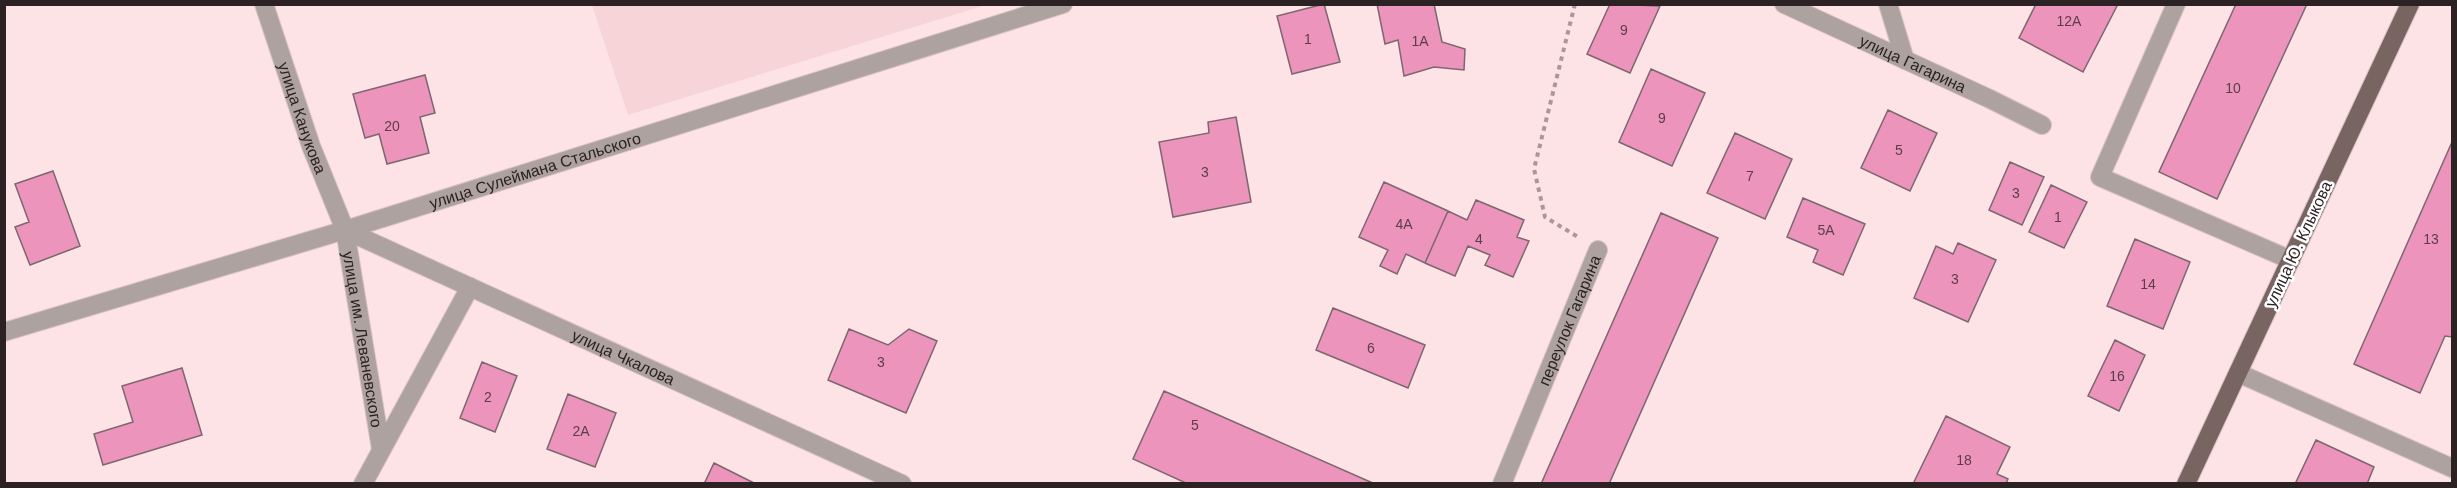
<svg xmlns="http://www.w3.org/2000/svg" width="2457" height="488" font-family="Helvetica,sans-serif">
  <style>
    .built { fill: #f7d4d8 }
    .building { fill: #ec94bb; stroke: #7c676f; stroke-width: 1.5 }
    .lines { fill: none; stroke-linecap: round; stroke-linejoin: round }
    .minor-casing { stroke: #d8c0c3; stroke-width: 20 }
    .major-casing { stroke: #d8c0c3; stroke-width: 20 }
    .path { stroke: #ab9799; stroke-width: 4; stroke-dasharray: 4.5 4.5; stroke-linecap: butt }
    .minor { stroke: #ada2a0; stroke-width: 18 }
    .major { stroke: #786562; stroke-width: 18 }
    .labels { text-anchor: middle; stroke-width: 5; stroke-linejoin: round; paint-order: stroke }
    .number-label { font-size: 14px; fill: #5c3e4a }
    .street-label { font-size: 16px; fill: #2c2224; stroke: #fff }
  </style>
  <rect width="100%" height="100%" fill="#fee3e6"/>
  <path class="built" d="M 592,5 L 592,4 L 986,5 L 628,115 Z"/>
  <path class="building" d="M 1324,4 L 1340,62 L 1292,74 L 1277,16 Z
    M 1377,4 L 1434,4 L 1442,42 L 1465,49 L 1464,70 L 1434,67 L 1404,76 L 1398,40 L 1385,44 Z
    M 1610,4 L 1660,6 L 1630,73 L 1587,54 Z
    M 2036,4 L 2118,4 L 2083,72 L 2019,38 Z
    M 2236,4 L 2307,4 L 2217,199 L 2159,172 Z
    M 1651,69 L 1705,93 L 1672,166 L 1619,142 Z
    M 425,75 L 435,113 L 420,117 L 429,153 L 387,164 L 379,134 L 365,138 L 353,94 Z
    M 1888,110 L 1937,133 L 1910,191 L 1861,168 Z
    M 1236,117 L 1251,202 L 1173,217 L 1159,142 L 1209,133 L 1208,122 Z
    M 1735,133 L 1792,159 L 1765,219 L 1707,193 Z
    M 2452,142 L 2452,337 L 2445,336 L 2420,393 L 2354,364 Z
    M 2010,162 L 2044,177 L 2022,225 L 1989,210 Z
    M 53,171 L 80,246 L 30,265 L 15,227 L 29,222 L 15,184 Z
    M 1384,182 L 1448,211 L 1425,263 L 1406,254 L 1397,274 L 1380,266 L 1388,250 L 1359,237 Z
    M 2051,185 L 2087,202 L 2064,248 L 2029,232 Z
    M 1803,198 L 1865,224 L 1843,275 L 1813,262 L 1818,250 L 1787,237 Z
    M 1476,200 L 1524,220 L 1517,237 L 1529,241 L 1513,277 L 1485,265 L 1490,255 L 1468,246 L 1455,276 L 1425,263 L 1448,211 L 1467,220 Z
    M 1661,213 L 1718,238 L 1609,484 L 1541,484 Z
    M 2135,239 L 2190,262 L 2163,329 L 2107,306 Z
    M 1958,243 L 1996,260 L 1968,322 L 1914,298 L 1936,246 L 1953,254 Z
    M 1333,308 L 1425,345 L 1408,388 L 1316,350 Z
    M 849,329 L 888,345 L 909,329 L 937,341 L 906,413 L 828,380 Z
    M 2115,340 L 2145,355 L 2119,411 L 2088,396 Z
    M 482,362 L 517,376 L 495,432 L 460,418 Z
    M 182,368 L 202,435 L 103,465 L 94,434 L 133,422 L 122,386 Z
    M 1164,391 L 1375,484 L 1188,484 L 1133,459 Z
    M 568,394 L 616,413 L 595,467 L 547,449 Z
    M 1946,416 L 2010,447 L 1997,474 L 2008,479 L 2006,484 L 1913,484 Z
    M 2316,440 L 2374,467 L 2367,484 L 2295,484 Z
    M 714,463 L 756,484 L 704,484 Z"/>
  <g class="lines">
    <g class="minor-casing">
      <g id="minor">
        <path id="s1" d="M 264,4 L 311,146 L 345,230 L 381,449"/>
        <path id="s2" d="M 1784,4 L 1990,99 L 2042,125"/>
        <path d="M 1888,4 L 1905,60"/>
        <path d="M 2176,4 L 2100,177 L 2291,260"/>
        <path id="s3" d="M 345,230 L 902,484"/>
        <path id="s4" d="M 4,332 L 345,230 L 1063,4"/>
        <path d="M 2238,373 L 2452,468"/>
        <path d="M 363,484 L 470,287"/>
        <path id="s5" d="M 1502,484 L 1598,250"/>
      </g>
    </g>
    <g class="major-casing">
      <path id="major" d="M 2186,484 L 2410,4"/>
    </g>
    <path class="path" d="M 1575,4 L 1534,169 L 1545,217 L 1578,237"/>
    <use href="#minor" class="minor"/>
    <use href="#major" class="major"/>
  </g>
  <g class="labels">
    <g class="number-label">
      <text x="2069" y="26">12А</text>
      <text x="1624" y="35">9</text>
      <text x="1308" y="44">1</text>
      <text x="1420" y="46">1А</text>
      <text x="2233" y="93">10</text>
      <text x="1662" y="123">9</text>
      <text x="392" y="131">20</text>
      <text x="1899" y="155">5</text>
      <text x="1205" y="177">3</text>
      <text x="1750" y="181">7</text>
      <text x="2016" y="198">3</text>
      <text x="2058" y="222">1</text>
      <text x="1404" y="229">4А</text>
      <text x="1826" y="235">5А</text>
      <text x="1479" y="244">4</text>
      <text x="2431" y="244">13</text>
      <text x="1955" y="284">3</text>
      <text x="2148" y="289">14</text>
      <text x="1371" y="353">6</text>
      <text x="881" y="367">3</text>
      <text x="2117" y="381">16</text>
      <text x="488" y="402">2</text>
      <text x="1195" y="430">5</text>
      <text x="581" y="436">2А</text>
      <text x="1964" y="465">18</text>
    </g>
    <g class="street-label">
      <text dy="6" stroke="none"><textPath href="#s2" startOffset="142">улица Гагарина</textPath></text>
      <text dy="6" stroke="none"><textPath href="#s1" startOffset="120">улица Канукова</textPath></text>
      <text dy="6" stroke="none"><textPath href="#s4" startOffset="555">улица Сулеймана Стальского</textPath></text>
      <text transform="translate(2298 244) rotate(-65)" y="6">улица Ю. Клыкова</text>
      <text dy="6" stroke="none"><textPath href="#s5" startOffset="177">переулок Гагарина</textPath></text>
      <text dy="6" stroke="none"><textPath href="#s1" startOffset="351">улица им. Леваневского</textPath></text>
      <text dy="6" stroke="none"><textPath href="#s3" startOffset="306">улица Чкалова</textPath></text>
    </g>
  </g>
  <rect width="2457" height="488" fill="none" stroke="#2c2224" stroke-width="12"/>
</svg>
